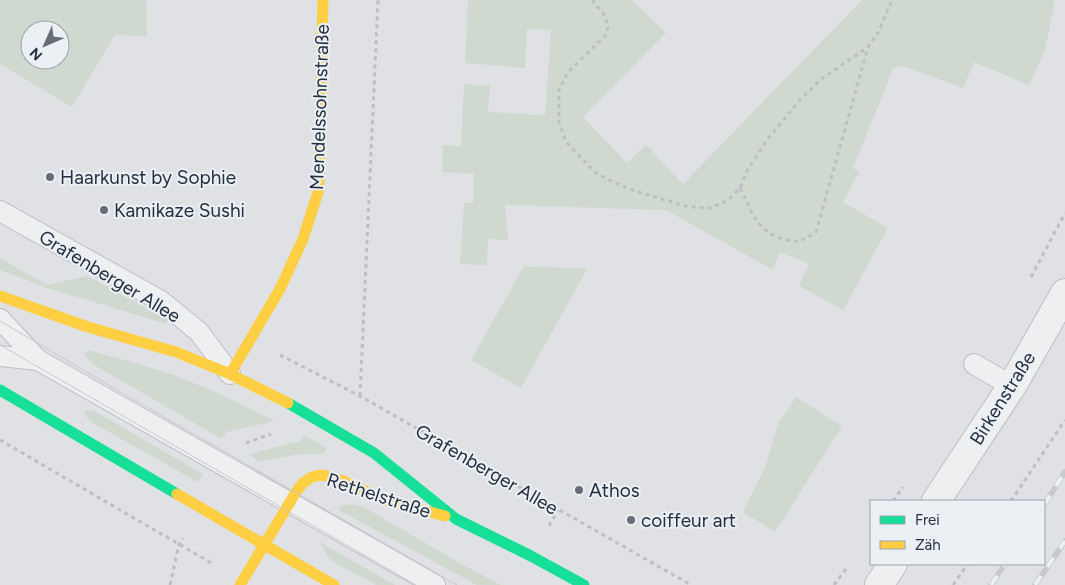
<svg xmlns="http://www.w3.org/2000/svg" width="1065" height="585" font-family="Figtree,sans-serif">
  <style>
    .green { fill: #d0d9cf; fill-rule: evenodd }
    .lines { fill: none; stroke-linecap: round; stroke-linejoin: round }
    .lane-casing { stroke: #bdbfc2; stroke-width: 22 }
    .street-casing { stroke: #bdbfc2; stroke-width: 30 }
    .path { stroke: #bebfc4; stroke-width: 3; stroke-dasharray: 4 4; stroke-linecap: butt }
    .lane { stroke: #eeeff1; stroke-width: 20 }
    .street { stroke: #eeeff1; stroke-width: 28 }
    .fast { stroke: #16e098; stroke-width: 11 }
    .slow { stroke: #ffcf43; stroke-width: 11 }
    .tram { stroke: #c7c9cc; stroke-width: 1 }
    .rail-casing { stroke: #c7c9cc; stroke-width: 5.5 }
    .rail { stroke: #ebf0f5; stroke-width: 4; stroke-dasharray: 11; stroke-linecap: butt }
    .poi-dot { fill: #666d78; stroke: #ebf0f5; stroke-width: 2 }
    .labels { text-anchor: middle; stroke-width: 4; stroke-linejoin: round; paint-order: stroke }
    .street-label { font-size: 19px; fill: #252f3e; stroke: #ebf0f5 }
    .poi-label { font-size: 19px; fill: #252f3e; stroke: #ebf0f5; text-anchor: start }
  </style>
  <rect width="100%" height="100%" fill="#dfe1e4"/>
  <path class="green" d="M 0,0 L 146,0 L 147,36 L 115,35 L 72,107 L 0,64 ZM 30,30 L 60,30 L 60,60 L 30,60 Z
    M 468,0 L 632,0 L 666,33 L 583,117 L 627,163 L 646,145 L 683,184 L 862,0 L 1055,0 L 1045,50 L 1029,85 L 974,62 L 963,88 L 903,66 L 893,69 L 853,168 L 859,172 L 843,202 L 888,228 L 843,310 L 799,286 L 809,264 L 780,252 L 773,270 L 666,210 L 505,205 L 508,240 L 488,239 L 487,265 L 460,264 L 464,203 L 473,203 L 474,174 L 442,172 L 443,145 L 461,146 L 464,84 L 490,86 L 488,112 L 545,115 L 551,30 L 527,29 L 525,68 L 465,63 Z
    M 0,258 L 47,285 L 87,276 L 167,319 L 166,324 L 45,287 L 0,270 Z
    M 524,266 L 587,269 L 521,388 L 471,360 Z
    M 89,350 C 123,360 158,368 191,382 C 220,393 247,407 275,421 L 226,432 L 222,439 L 94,365 L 85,356 L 85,354 Z
    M 796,397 L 842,426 L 775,532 L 743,512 L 766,465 L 778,424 Z
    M 88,410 L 96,412 L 203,474 L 198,482 L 91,422 L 87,418 L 85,412 Z
    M 304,435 L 323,446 L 326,449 L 323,454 L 299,454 L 264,461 L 258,461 L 249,454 L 300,441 Z
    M 353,504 L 364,507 L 463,565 L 501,585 L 477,585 L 337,509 L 344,505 Z
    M 321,543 L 395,585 L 376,585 L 335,563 L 328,557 Z"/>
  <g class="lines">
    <g class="lane-casing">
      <path id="lane" d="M 0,211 L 161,301 L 199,332 L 230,374
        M 0,319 L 38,360 L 435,585
        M 0,356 L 38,360
        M 974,364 L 1012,386"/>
    </g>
    <g class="street-casing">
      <path id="street" d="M 936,501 L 1012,386 L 1065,293
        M 879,585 L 893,564"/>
    </g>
    <path class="path" d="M 592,0 L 603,13 L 608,24 L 607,34 L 568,72 L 559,90 L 559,122 L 566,142 L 596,173 L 615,183 L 635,191 L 689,207 L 710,208 L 727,201 L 740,188 L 748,169 L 767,140 L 800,100 L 820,80 L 868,47 L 879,31 L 892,0
      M 740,188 C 751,209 755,229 780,238 C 797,244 802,241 816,232 L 868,47
      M 1031,277 L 1065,213
      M 280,355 L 360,396 L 691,585
      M 360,396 L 378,0
      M 0,440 L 213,564
      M 246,443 L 271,434
      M 893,501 L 903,487
      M 1011,501 L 1065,420
      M 549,526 L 558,510
      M 170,585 L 179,544 L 183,538
      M 834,585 L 848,566
      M 953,585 L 968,564"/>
    <use href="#lane" class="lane"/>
    <use href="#street" class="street"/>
    <path class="fast" d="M 0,390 L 177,494
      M 288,403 L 374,453 L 456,519 L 531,556 L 584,585"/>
    <path class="slow" d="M 0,296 L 88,327 L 176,352 L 230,374 L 288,403
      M 230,374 L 280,289 L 303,239 L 319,189 L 323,0
      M 177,494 L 334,585
      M 240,585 L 296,492 L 303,483 L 312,477 L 320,475 L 327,476 L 341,480 L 382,499 L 445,516"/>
    <path class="tram" d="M 0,321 L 117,390 L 457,585
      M 0,345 L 416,585"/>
    <g class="rail-casing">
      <path id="rail" d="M 1044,505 L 1065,472
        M 991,585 L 1005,564
        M 1035,585 L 1065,541"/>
    </g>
    <use href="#rail" class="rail"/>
  </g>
  <g class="poi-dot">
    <circle cx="50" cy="177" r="5"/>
    <circle cx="104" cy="210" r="5"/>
    <circle cx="579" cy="490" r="5"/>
    <circle cx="631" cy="520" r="5"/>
  </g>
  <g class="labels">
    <g class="street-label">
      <text transform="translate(319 107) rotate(-88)" y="7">Mendelssohnstraße</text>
      <text transform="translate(110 276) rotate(31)" y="7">Grafenberger Allee</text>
      <text transform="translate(1002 398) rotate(-58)" y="7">Birkenstraße</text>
      <text transform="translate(487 469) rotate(30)" y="7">Grafenberger Allee</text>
      <text transform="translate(379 495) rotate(18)" y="7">Rethelstraße</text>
    </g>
    <g class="poi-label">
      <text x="60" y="184">Haarkunst by Sophie</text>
      <text x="114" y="217">Kamikaze Sushi</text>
      <text x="589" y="497">Athos</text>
      <text x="641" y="527">coiffeur art</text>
    </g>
  </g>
  <rect x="870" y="500" width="175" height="65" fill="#ebf0f5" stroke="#9ca3ac"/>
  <rect x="880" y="516" width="25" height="8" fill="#16e098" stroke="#9ca3ac"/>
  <text x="915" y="525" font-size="15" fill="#252f3e">Frei</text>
  <rect x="880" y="541" width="25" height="8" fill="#ffcf43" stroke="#9ca3ac"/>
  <text x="915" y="550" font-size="15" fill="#252f3e">Zäh</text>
  <g transform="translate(45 45) rotate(225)"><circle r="24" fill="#ebf0f5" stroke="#9ca3ac"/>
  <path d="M0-4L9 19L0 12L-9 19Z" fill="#666d78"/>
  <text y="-8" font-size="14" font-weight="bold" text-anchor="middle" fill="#252f3e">N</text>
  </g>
</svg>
